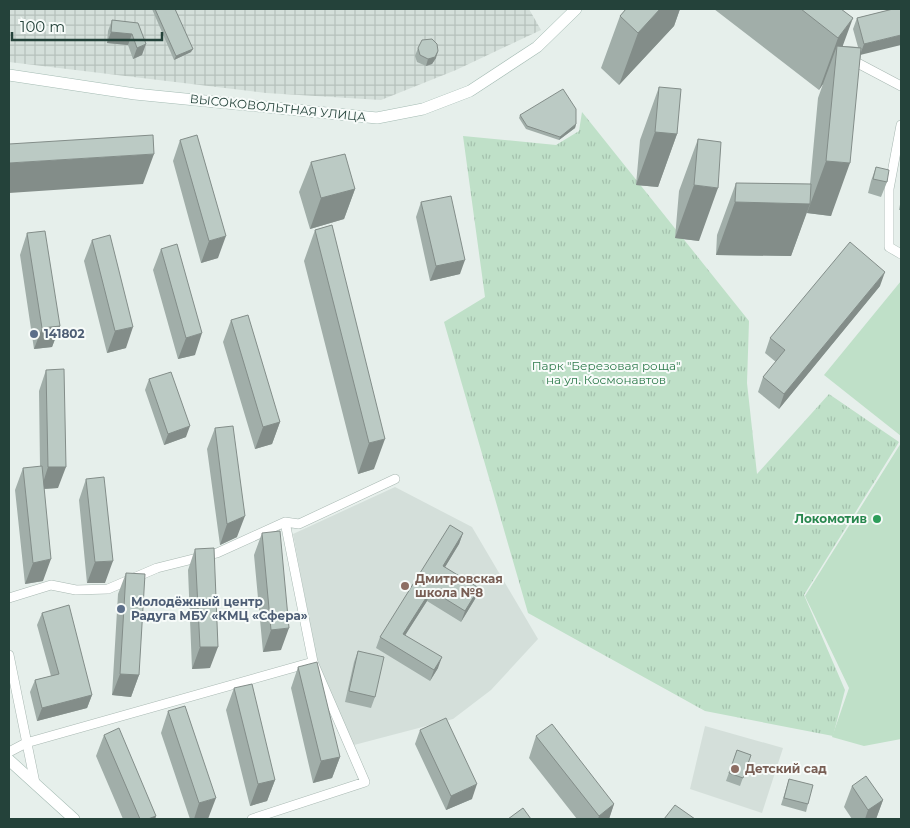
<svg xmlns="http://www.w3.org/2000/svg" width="910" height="828" font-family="Montserrat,sans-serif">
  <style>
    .built { fill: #d4dfda }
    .industrial { fill: url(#industrial-grid) }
    .grass { fill: #bfe0c8 }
    .park { fill: url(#park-tufts) }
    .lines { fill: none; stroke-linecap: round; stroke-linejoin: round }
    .street-casing { stroke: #a8b8b2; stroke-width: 10 }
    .secondary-casing { stroke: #a4bbb3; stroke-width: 12 }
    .street { stroke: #fff; stroke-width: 9 }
    .secondary { stroke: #fff; stroke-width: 11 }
    .wall { fill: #a1aea9 }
    .shaded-wall { fill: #838d89 }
    .building { fill: #bbcac4; stroke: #838d89 }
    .service-dot { fill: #5c6f8a; stroke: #f7fbf9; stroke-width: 2 }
    .leisure-dot { fill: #2e9e5b; stroke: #f7fbf9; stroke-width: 2 }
    .education-dot { fill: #8d6e63; stroke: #f7fbf9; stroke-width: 2 }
    .labels { text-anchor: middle; stroke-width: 4; stroke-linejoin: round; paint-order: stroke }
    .street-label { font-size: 12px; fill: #24423a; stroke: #f7fbf9 }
    .service-label { font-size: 12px; font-weight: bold; fill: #4e5e75; stroke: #f7fbf9; text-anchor: start }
    .park-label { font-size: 12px; fill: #2d7a4b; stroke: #f7fbf9 }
    .leisure-label { font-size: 12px; font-weight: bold; fill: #27864d; stroke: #f7fbf9; text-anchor: end }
    .education-label { font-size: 12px; font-weight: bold; fill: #785e54; stroke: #f7fbf9; text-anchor: start }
  </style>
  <defs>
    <pattern id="industrial-grid" width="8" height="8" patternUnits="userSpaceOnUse" patternTransform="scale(1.25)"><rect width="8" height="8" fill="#d4dfda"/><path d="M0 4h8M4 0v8" fill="none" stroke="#b6c1bc"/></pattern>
    <pattern id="park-tufts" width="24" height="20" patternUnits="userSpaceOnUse" patternTransform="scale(1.25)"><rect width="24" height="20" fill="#bfe0c8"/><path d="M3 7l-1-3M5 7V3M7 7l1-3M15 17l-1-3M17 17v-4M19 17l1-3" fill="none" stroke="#a4c1ad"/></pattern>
  </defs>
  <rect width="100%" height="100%" fill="#e6efeb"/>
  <path class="built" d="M 395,487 L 472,527 L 538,639 L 491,690 L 453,719 L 354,745 L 331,702 L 318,666 L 293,534 Z
    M 705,726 L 783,748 L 762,813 L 690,789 Z"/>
  <path class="industrial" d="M 9,9 L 529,9 L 541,30 L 456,70 L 381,100 L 266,93 L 9,62 Z"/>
  <path class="grass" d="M 901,281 L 901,436 L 824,375 Z
    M 901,443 L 901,739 L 864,746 L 832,737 L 849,688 L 805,596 Z"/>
  <path class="park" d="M 582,112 L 749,321 L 747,383 L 757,474 L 829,394 L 899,442 L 804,595 L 845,690 L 833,736 L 705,711 L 528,613 L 444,322 L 485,297 L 463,136 L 556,145 L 579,131 Z"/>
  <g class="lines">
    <g class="street-casing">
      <path id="street" d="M 850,59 L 901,86
        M 901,125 L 889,189 L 889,247 L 901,254
        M 285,522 L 299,524 L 395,479
        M 9,598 L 51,585 L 76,590 L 108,589 L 157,568 L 217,553 L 285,522 L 313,662 L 365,782 L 252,819
        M 9,655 L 35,783
        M 9,752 L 26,743 L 313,662"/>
    </g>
    <g class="secondary-casing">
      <path id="secondary" d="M 9,75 L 135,94 L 377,118 L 423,109 L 470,91 L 537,47 L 576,9
        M 9,760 L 74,819"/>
    </g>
    <use href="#street" class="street"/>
    <use href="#secondary" class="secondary"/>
  </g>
  <path class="wall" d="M 152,9 L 175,9 L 191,52 L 174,60 Z
    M 626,9 L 680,9 L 674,26 L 619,85 L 601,68 L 620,16 Z
    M 714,9 L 841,9 L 843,46 L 858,47 L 853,29 L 857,18 L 893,9 L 861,55 L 831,216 L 807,213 L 807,211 L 791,256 L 716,255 L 717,235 L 736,183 L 810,184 L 818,98 L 823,84 L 819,90 Z
    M 112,20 L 138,23 L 142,55 L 133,59 L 128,45 L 107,43 L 108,31 Z
    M 418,48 L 436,58 L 432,64 L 426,66 L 417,62 L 415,56 Z
    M 659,87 L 677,134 L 658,187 L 636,185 L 640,140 Z
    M 520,115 L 576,124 L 575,128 L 559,140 L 526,129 L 519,118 Z
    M 698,139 L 699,241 L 675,238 L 679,191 Z
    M 180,140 L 218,258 L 201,263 L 173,161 Z
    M 311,162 L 355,189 L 344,219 L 310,229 L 299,192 Z
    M 876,167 L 887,182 L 881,197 L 868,193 L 871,181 Z
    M 901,199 L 901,210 L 899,210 Z
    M 421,202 L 460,274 L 430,281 L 416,217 Z
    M 332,225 L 374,469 L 358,474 L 304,261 L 315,230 Z
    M 27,233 L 60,326 L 52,347 L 34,349 L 20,255 Z
    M 92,240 L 126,348 L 107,353 L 84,261 Z
    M 161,249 L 195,355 L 178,359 L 153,270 Z
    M 880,286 L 779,409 L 758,392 L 763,377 L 776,362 L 765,353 L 770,338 Z
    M 231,320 L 280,422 L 272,444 L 255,449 L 223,342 Z
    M 46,370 L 58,488 L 44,489 L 43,581 L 25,584 L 15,490 L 23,468 L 40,467 L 39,391 Z
    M 149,379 L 186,437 L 164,445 L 145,390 Z
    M 215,428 L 237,537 L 220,545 L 207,449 Z
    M 86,479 L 105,583 L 87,583 L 79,500 Z
    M 262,533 L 281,650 L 263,652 L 254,555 Z
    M 463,533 L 459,544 L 445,567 L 475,599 L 461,622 L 427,601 L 405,635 L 438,668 L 430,681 L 376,648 L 380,637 Z
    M 195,549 L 210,668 L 192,669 L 188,570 Z
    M 126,573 L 139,675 L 131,697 L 112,695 L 118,594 Z
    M 42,613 L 92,695 L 87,708 L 37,721 L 30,692 L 35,680 L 51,676 L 37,625 Z
    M 358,651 L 375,697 L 371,708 L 345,702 L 354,662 Z
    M 298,667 L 340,757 L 332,778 L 313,783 L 291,688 Z
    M 234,688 L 275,780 L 267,801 L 250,806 L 226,710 Z
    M 168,711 L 208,819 L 190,819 L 161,733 Z
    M 420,730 L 472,799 L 446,810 L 415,744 Z
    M 104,735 L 156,816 L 155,819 L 123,819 L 96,756 Z
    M 536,736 L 614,804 L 609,819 L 577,819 L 529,758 Z
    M 737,750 L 751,755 L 740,786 L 726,781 Z
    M 789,779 L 808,804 L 806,812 L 781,805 Z
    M 852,786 L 883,800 L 876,819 L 852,819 L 844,807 Z"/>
  <path class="shaded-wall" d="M 660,9 L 680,9 L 674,26 L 619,85 L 638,33 Z
    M 853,18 L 835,67 L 837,46 L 823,84 L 819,90 L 838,38 Z
    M 111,32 L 132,34 L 128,45 L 107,43 Z
    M 901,35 L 901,45 L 860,55 L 864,44 Z
    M 146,44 L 142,55 L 133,59 L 137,48 Z
    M 193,49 L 191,52 L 174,60 L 176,56 Z
    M 438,51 L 436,58 L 432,64 L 426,66 L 428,59 Z
    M 576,124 L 575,128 L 559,140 L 560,137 Z
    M 655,132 L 677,134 L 658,187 L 636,185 Z
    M 154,154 L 143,184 L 9,193 L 9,163 Z
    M 826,161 L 850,163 L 831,216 L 807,213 Z
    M 694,185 L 718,188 L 699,241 L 675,238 Z
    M 355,189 L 344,219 L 310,229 L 321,198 Z
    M 735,202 L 810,204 L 791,256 L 716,255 Z
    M 226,236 L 218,258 L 201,263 L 209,241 Z
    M 465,260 L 460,274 L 430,281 L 436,266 Z
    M 885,272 L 880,286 L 779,409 L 784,394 Z
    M 60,326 L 52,347 L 34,349 L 42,328 Z
    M 133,327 L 126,348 L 107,353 L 115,331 Z
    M 202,333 L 195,355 L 178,359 L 186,338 Z
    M 280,422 L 272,444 L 255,449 L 263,427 Z
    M 190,426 L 186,437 L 164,445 L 168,434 Z
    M 385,439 L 374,469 L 358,474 L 369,443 Z
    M 48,467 L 66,467 L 58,488 L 41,489 Z
    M 245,516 L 237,537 L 220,545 L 227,524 Z
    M 463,533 L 459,544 L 439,577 L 443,566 Z
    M 51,559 L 43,581 L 25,584 L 33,563 Z
    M 113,561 L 105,583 L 87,583 L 95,562 Z
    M 479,588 L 475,599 L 461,622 L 465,611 Z
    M 431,590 L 427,601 L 399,645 L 403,634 Z
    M 289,628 L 281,650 L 263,652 L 271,630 Z
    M 200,647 L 218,647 L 210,668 L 192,669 Z
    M 442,657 L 438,668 L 430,681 L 434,670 Z
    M 120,674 L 139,675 L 131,697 L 112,695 Z
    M 92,695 L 87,708 L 37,721 L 42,708 Z
    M 340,757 L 332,778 L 313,783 L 321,761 Z
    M 275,780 L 267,801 L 250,806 L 258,784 Z
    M 477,784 L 472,799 L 446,810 L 451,796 Z
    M 216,798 L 208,819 L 194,819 L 199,803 Z
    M 883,800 L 876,819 L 865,819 L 868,810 Z
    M 614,804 L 609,819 L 598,819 L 599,816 Z
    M 156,816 L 155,819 L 148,819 Z"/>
  <path class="building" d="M 155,9 L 175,9 L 193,49 L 176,56 Z
    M 626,9 L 660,9 L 638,33 L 620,16 Z
    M 801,9 L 841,9 L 853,18 L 838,38 Z
    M 893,9 L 901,9 L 901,35 L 864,44 L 857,18 Z
    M 112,20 L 138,23 L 146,44 L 137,48 L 132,34 L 111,32 Z
    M 432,39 L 437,44 L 438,51 L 435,57 L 428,59 L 420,55 L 418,48 L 422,40 Z
    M 837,46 L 861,48 L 850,163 L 826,161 Z
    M 659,87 L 681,89 L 677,134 L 655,132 Z
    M 563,89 L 576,109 L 576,124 L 560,137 L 527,126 L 520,115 Z
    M 153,135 L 154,154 L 9,163 L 9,144 Z
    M 197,135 L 226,236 L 209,241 L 180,140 Z
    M 698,139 L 721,142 L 718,188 L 694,185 Z
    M 345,154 L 355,189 L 321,198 L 311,162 Z
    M 876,167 L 889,170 L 887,182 L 873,179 Z
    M 736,183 L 811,184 L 810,204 L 735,202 Z
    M 451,196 L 465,260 L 436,266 L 421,202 Z
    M 332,225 L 385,439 L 369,443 L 315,230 Z
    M 45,231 L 60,326 L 42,328 L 27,233 Z
    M 110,235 L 133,327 L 115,331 L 92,240 Z
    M 850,242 L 885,272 L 784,394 L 763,377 L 785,350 L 770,338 Z
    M 177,244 L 202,333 L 186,338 L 161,249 Z
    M 248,315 L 280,422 L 263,427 L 231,320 Z
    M 64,369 L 66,467 L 48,467 L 46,370 Z
    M 171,372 L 190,426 L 168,434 L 149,379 Z
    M 233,426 L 245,516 L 227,524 L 215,428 Z
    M 42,466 L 51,559 L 33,563 L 23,468 Z
    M 104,477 L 113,561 L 95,562 L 86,479 Z
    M 450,525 L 463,533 L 443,566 L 479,588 L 465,611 L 431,590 L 403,634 L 442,657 L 434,670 L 380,637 Z
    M 280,531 L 289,628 L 271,630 L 262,533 Z
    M 214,548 L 218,647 L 200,647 L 195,549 Z
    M 126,573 L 145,574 L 139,675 L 120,674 Z
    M 69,605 L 92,695 L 42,708 L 35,680 L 59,674 L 42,613 Z
    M 358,651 L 384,657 L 375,697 L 349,691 Z
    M 317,662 L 340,757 L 321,761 L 298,667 Z
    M 252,684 L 275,780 L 258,784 L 234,688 Z
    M 185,706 L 216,798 L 199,803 L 168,711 Z
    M 446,718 L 477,784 L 451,796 L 420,730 Z
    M 552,724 L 614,804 L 599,816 L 536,736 Z
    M 119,728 L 156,816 L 148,819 L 140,819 L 104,735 Z
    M 737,750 L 751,755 L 743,778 L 729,773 Z
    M 866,776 L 883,800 L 868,810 L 852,786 Z
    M 789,779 L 813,785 L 808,804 L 784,798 Z
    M 675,805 L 695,819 L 664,819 Z
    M 523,808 L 531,819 L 508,819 Z"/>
  <g class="service-dot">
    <circle cx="34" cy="334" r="5"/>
    <circle cx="121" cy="609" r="5"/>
  </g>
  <circle class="leisure-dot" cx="877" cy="519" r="5"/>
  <g class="education-dot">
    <circle cx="405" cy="586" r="5"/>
    <circle cx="735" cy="769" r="5"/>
  </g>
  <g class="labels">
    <g class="street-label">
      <text transform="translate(278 108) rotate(6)" y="4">ВЫСОКОВОЛЬТНАЯ УЛИЦА</text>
    </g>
    <g class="service-label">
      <text x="44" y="338">141802</text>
      <text x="131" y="606">Молодёжный центр<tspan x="131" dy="14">Радуга МБУ «КМЦ «Сфера»</tspan></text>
    </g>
    <g class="park-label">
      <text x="606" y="370">Парк "Березовая роща"<tspan x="606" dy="14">на ул. Космонавтов</tspan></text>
    </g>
    <g class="leisure-label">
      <text x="867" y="523">Локомотив</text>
    </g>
    <g class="education-label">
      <text x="415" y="583">Дмитровская<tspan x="415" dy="14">школа №8</tspan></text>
      <text x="745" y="773">Детский сад</text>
    </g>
  </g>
  <rect width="910" height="828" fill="none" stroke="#24423a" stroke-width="20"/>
  <path d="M12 32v8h150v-8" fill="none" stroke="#24423a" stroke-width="2.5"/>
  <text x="20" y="32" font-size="15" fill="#24423a" stroke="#f7fbf9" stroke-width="4" paint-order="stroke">100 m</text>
</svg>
